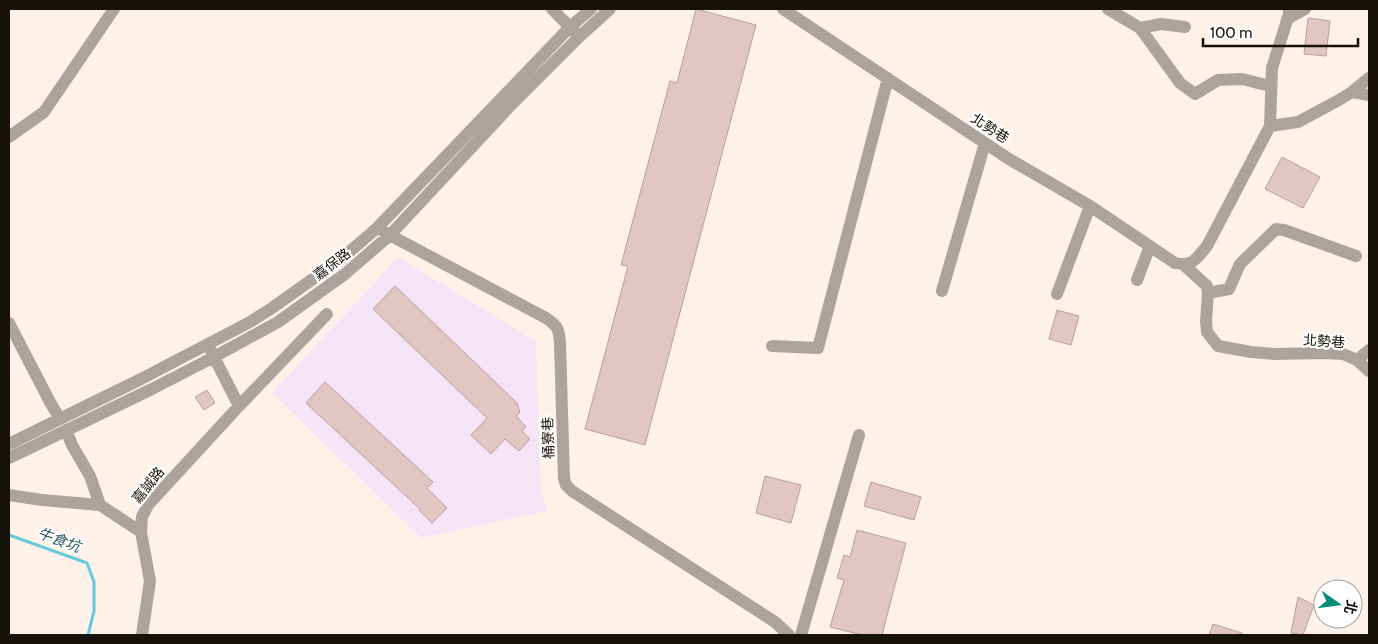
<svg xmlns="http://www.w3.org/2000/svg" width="1378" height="644" font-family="Cabin,'Noto Sans TC',sans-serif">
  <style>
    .education { fill: #f5e4f6 }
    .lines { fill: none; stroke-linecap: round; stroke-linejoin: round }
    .stream { stroke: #65cbdb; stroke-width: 3 }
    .building { fill: #e1c6c4; stroke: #b99f9c }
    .minor { stroke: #ada39e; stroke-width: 12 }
    .labels { text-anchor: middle; stroke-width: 4.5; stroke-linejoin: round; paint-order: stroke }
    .street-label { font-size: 14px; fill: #17110b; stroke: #fff }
    .water-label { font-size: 15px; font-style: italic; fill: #29565d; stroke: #fff }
  </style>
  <rect width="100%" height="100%" fill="#fef2e8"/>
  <path class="education" d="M 398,257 L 536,341 L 541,490 L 548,511 L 421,538 L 272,393 Z"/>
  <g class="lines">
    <path class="stream" d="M 9,535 L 87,563 L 94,582 L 94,611 L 88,635"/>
  </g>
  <path class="building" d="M 696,9 L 756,25 L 645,445 L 585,429 L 628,266 L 621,265 L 670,81 L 677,83 Z
    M 1308,18 L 1330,21 L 1326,56 L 1304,54 Z
    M 1282,157 L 1320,177 L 1303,208 L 1265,189 Z
    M 395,286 L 517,403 L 520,412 L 516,416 L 526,427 L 522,431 L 530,439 L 519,451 L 505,439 L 491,454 L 471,435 L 487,418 L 373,309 Z
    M 1057,310 L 1079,316 L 1071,345 L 1049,339 Z
    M 325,382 L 433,482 L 427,488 L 447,508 L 432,523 L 419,510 L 420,509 L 306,403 Z
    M 207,390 L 215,403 L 204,410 L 195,397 Z
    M 765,476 L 801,485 L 791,523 L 756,513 Z
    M 871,482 L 921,497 L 914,520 L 864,506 Z
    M 857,530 L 906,543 L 882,635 L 862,635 L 830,627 L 844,580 L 837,578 L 844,555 L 850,557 Z
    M 1298,597 L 1314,605 L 1303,635 L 1291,633 Z
    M 1213,624 L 1242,633 L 1242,635 L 1209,635 Z"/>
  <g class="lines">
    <path class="minor" d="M 552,9 L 575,32
      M 783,9 L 1009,159 L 1090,206 L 1175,263 C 1193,267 1196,259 1207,246 L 1270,126 L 1272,68 L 1289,14 L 1289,9
      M 1108,9 L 1140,28 L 1161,24 L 1185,27
      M 1287,19 L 1305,9
      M 1140,28 L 1180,83 L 1195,94 L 1218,80 L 1242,79 L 1270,86
      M 1352,92 L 1369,95
      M 1270,126 L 1298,122 L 1339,100 L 1352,92 L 1369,78
      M 9,137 L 44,112 L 114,9
      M 384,232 L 546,318 C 558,326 559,329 560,344 L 564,478 L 566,485 L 572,491 L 775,622 L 789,635
      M 1184,265 L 1207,286 L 1208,293 L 1206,321 L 1207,332 L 1218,346 L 1251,352 L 1274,354 L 1325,353 L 1343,354 L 1357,360 L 1369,350
      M 1137,280 L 1150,246
      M 942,291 L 985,143
      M 1208,293 L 1229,289 L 1240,264 L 1276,229 L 1284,230 L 1356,256
      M 1057,294 L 1090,206
      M 9,323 L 50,402 L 60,419
      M 772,346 L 818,348 L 888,78
      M 1357,360 L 1369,371
      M 239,406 L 327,314
      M 66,430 L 72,445 L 90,476 L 100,505
      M 9,444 L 141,379 L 250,322 L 272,308 L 341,259 L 377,228 L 570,27 L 591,9
      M 9,458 L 152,389 L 214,357 L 278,322 L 345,274 L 390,235 L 511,105 L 579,37 L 610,9
      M 9,495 L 42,500 L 100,505 L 141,532
      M 142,635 L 150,581 L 141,532 L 142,517 L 148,505 L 239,406 L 211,351
      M 801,635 L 859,435"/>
  </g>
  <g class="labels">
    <g class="street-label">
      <text transform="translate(990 128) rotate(33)" y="5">北勢巷</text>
      <text transform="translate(332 264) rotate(-37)" y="5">嘉保路</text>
      <text transform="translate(1324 341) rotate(4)" y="5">北勢巷</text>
      <text transform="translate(548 438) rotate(-92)" y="5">桶寮巷</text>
      <text transform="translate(148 485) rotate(-51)" y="5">嘉誠路</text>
    </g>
    <g class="water-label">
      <text transform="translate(59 540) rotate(20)" y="5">牛食坑</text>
    </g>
  </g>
  <rect width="1378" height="644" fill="none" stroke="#17110b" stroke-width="20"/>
  <g transform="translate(1338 604) rotate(104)"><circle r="24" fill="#ffffff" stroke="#a2a09d"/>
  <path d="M0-4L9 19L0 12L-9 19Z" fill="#008d77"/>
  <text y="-8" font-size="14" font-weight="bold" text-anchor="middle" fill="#17110b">北</text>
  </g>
  <path d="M1203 38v8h155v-8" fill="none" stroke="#17110b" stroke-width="2.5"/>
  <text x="1210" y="38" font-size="15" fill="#17110b" stroke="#ffffff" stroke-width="4" paint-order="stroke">100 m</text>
</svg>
